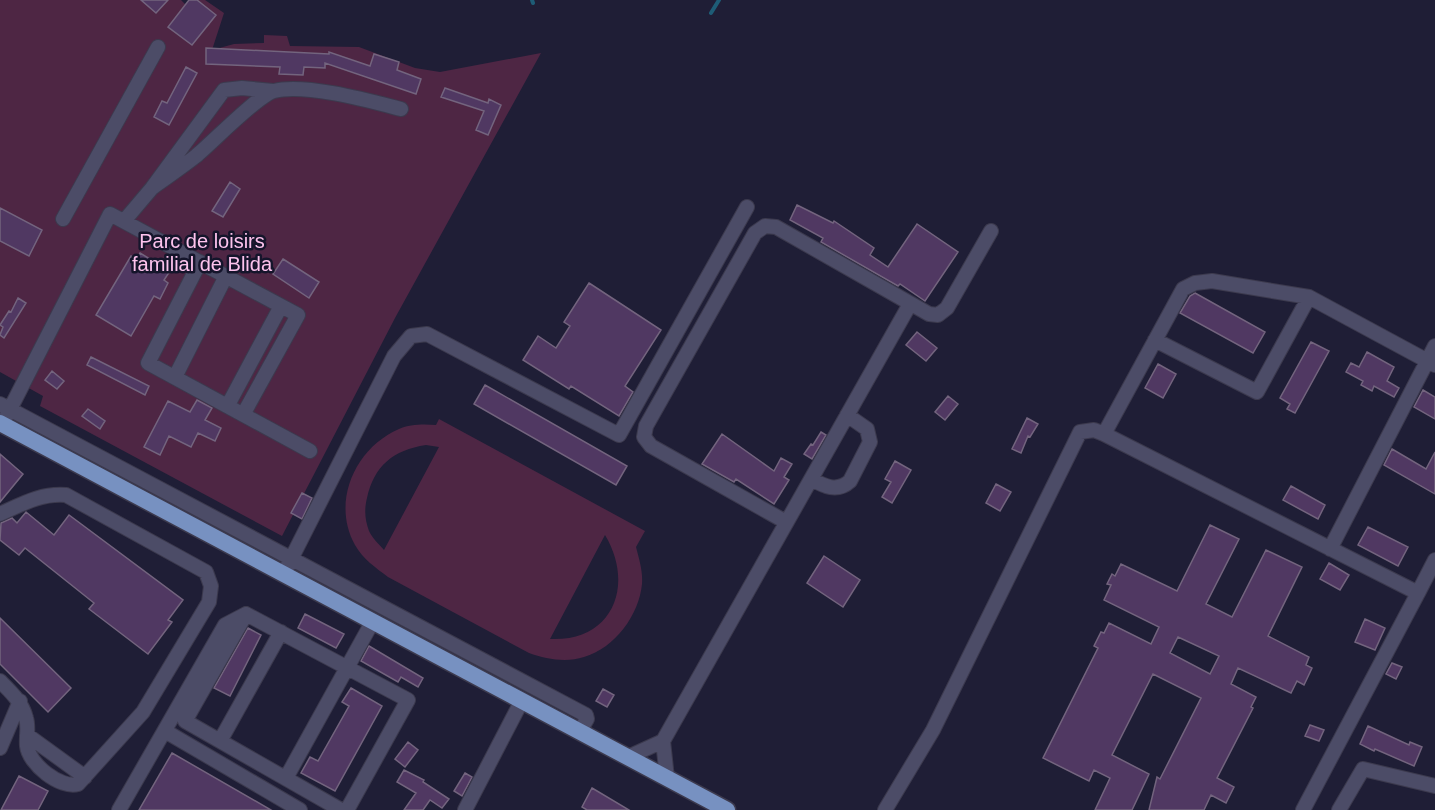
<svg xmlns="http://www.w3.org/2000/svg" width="1435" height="810" font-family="Arial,sans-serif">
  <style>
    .green { fill: #4e2644; fill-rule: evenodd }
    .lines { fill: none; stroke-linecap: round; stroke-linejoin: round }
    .stream { stroke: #1e5c76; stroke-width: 4 }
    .building { fill: #503862; stroke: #73647e; stroke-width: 1.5; fill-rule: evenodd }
    .minor-casing { stroke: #3c3a4e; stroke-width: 16 }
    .major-casing { stroke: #3c3a4e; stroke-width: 19 }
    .minor { stroke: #4c4c67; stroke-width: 14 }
    .major { stroke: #7791c1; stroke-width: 16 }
    .labels { text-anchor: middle; stroke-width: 5; stroke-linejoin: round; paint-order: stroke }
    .park-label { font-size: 20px; fill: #fdc3ed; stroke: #15152b }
  </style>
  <rect width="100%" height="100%" fill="#1f1e36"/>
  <path class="green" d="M 0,0 L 181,0 L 190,9 L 197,0 L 205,0 L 224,13 L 212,50 L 234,44 L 264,43 L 264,35 L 287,36 L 290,46 L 359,47 L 415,68 L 440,72 L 541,53 L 395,318 L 282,536 L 40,406 L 43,396 L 0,372 Z
    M 439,419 L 645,531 L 636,547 C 639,559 643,571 642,584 C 639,615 615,648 584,657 C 566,663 546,659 529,653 L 388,577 C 376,568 363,559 355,545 C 331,502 355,448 399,429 C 410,424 424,424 436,425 ZM 426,445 L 439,447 L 384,550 C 379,544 372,538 369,531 C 365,520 364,510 367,498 C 374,466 393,450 426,445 ZM 605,535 C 635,585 613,642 550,639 Z"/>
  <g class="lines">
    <path class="stream" d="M 532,0 L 533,3
      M 711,13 L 719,0"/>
  </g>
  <path class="building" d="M 141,0 L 168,0 L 156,13 Z
    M 189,0 L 197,0 L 216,15 L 192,45 L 168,27 Z
    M 206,48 L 329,54 L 329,52 L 370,66 L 374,54 L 399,62 L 397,70 L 421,79 L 416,94 L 325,63 L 325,68 L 304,67 L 303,75 L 279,74 L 280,67 L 206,64 Z
    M 186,67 L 197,73 L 169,125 L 154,117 L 162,101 L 167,103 Z
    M 445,88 L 488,103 L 489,99 L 501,105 L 488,135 L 476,130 L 484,111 L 441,97 Z
    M 230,182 L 240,189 L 223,217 L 212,211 Z
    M 797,205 L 833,223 L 834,221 L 874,248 L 870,255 L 888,267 L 917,224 L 958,252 L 925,301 L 900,284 L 898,286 L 821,242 L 823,238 L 790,220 Z
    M 0,208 L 42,230 L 29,256 L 0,241 Z
    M 140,253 L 170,271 L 164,280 L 168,283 L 160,299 L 154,296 L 131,336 L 96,315 L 131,256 L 137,259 Z
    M 283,259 L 319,282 L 309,298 L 273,274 Z
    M 589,283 L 661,330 L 625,386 L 633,392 L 619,416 L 571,386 L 569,389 L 523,360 L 538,336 L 556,348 L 570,326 L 564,322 Z
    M 1195,293 L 1265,332 L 1253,353 L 1180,313 L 1190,296 Z
    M 18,298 L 26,303 L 4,338 L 0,335 L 3,327 L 0,325 L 9,311 L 11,312 Z
    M 917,332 L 937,348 L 926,361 L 906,345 Z
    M 1311,342 L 1329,351 L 1295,413 L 1287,409 L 1290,404 L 1280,398 Z
    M 1367,352 L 1394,367 L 1387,381 L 1399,388 L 1394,397 L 1374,386 L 1372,391 L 1361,385 L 1363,381 L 1346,372 L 1351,363 L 1359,367 Z
    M 91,357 L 149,386 L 145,395 L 87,365 Z
    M 1158,364 L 1176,374 L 1163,398 L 1145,388 Z
    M 52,371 L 64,381 L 57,389 L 45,380 Z
    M 485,385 L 627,466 L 616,485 L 474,404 Z
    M 1423,390 L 1435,397 L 1435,419 L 1414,407 Z
    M 948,396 L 958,404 L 945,420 L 935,412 Z
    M 197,400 L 212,408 L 205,420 L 221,428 L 215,441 L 198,433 L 191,447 L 169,436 L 160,455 L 144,447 L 168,401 L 190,412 Z
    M 88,409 L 105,421 L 100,429 L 82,416 Z
    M 1027,418 L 1038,424 L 1030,437 L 1028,436 L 1021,453 L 1012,449 Z
    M 821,432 L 826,435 L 812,459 L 804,454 L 811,444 L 813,445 Z
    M 722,434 L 774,471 L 781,458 L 792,464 L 784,477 L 789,480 L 774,504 L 736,479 L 734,482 L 702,464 Z
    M 1392,449 L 1426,469 L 1435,452 L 1435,494 L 1384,465 Z
    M 0,454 L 23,474 L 0,502 Z
    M 895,461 L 911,470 L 892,503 L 882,497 L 891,482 L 885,479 Z
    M 996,484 L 1011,492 L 1000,511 L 986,503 Z
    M 1291,486 L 1325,505 L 1318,519 L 1283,500 Z
    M 302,493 L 312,498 L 302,519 L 291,513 Z
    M 26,512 L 54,535 L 69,515 L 183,600 L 168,620 L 172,622 L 148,654 L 89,609 L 94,603 L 25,548 L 19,555 L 0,540 L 1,523 L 12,518 L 17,523 Z
    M 1210,525 L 1239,539 L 1206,604 L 1232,617 L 1266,550 L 1302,567 L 1268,636 L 1309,657 L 1306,665 L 1312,668 L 1304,685 L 1297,681 L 1291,693 L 1238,668 L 1231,684 L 1256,697 L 1251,707 L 1253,708 L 1217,778 L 1234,787 L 1226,803 L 1211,795 L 1204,810 L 1149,810 L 1157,777 L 1160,779 L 1201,698 L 1153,674 L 1112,755 L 1149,774 L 1132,810 L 1095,810 L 1110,778 L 1094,770 L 1089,781 L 1043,758 L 1098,648 L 1094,646 L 1101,632 L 1104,633 L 1109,623 L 1151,644 L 1159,627 L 1104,600 L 1111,585 L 1107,584 L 1112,574 L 1115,576 L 1121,564 L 1177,591 ZM 1178,637 L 1219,656 L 1210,674 L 1170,653 Z
    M 1368,527 L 1408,547 L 1398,566 L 1358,545 Z
    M 824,556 L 860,580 L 843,607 L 807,583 Z
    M 1329,563 L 1349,575 L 1340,590 L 1320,579 Z
    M 305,614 L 344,634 L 336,648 L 298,628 Z
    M 0,618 L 71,688 L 48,712 L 0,664 Z
    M 1365,619 L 1385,628 L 1375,650 L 1355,642 Z
    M 248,628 L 261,635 L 230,696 L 214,688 Z
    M 369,646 L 423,678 L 418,687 L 401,677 L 398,682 L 361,661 Z
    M 1392,663 L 1402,667 L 1396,679 L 1386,674 Z
    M 351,688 L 382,706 L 335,791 L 301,773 L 310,757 L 318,761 L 349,706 L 342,702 Z
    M 603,689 L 614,695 L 607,707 L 596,701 Z
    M 1310,725 L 1324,730 L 1319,741 L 1305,736 Z
    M 1368,726 L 1409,745 L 1410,742 L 1422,747 L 1414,766 L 1375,749 L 1374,751 L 1360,744 Z
    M 408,742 L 418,750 L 405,767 L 395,759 Z
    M 172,753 L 271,810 L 139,810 Z
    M 404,770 L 424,780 L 423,782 L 449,799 L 442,808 L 430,800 L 423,810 L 404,810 L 416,793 L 397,782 Z
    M 465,773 L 472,777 L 462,796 L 454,791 Z
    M 19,776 L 48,791 L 38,810 L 1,810 Z
    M 592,788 L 629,810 L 587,810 L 582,807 Z"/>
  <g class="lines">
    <g class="minor-casing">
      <path id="minor" d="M 152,188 C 166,178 182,167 196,156 C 213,142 257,96 274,91 C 305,83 370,101 401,109
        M 63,219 L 158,47
        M 124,221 L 152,188 L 224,90 L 242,88 L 273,91
        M 200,262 L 148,363 L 310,451
        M 1155,340 L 1257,392 L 1309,297
        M 175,377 L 226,276
        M 0,404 L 586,715 L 587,719 L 580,731
        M 228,405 L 281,306
        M 7,415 L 110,214 L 298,315 L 244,413
        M 1104,434 L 1183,289 L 1195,283 L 1212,281 L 1309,297 L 1435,365
        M 811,479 C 824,486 837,493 850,481 L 870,442 L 867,429 L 847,415
        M 0,514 C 22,504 41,493 66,495 L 206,572 L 211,586 L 209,602 L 143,712 L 78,784 C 60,789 29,764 27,746 C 26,737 29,727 26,718 C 22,702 11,692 0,681
        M 786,522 L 651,446 L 644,437 L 646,426 L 755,233 L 765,226 L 776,227 L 929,314 L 938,315 L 947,308 L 991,231
        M 1330,549 L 1435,346
        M 284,573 L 394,356 L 411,336 L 427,334 L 619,435 L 747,207
        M 246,614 L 408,700 L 347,810
        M 246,614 L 185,721 L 341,810
        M 165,731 L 300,810
        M 27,735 L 85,777
        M 220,741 L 281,632
        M 0,748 L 20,701
        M 628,757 L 663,741
        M 286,778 L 369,628
        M 667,778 L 663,741 L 910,304
        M 119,810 L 225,625 L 246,614
        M 465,810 L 518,708
        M 885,810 L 933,730 L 1080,432 L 1094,430 L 1104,434 L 1418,593 L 1435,560
        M 1303,810 L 1418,593
        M 1339,810 L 1363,769 L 1435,786"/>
    </g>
    <g class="major-casing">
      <path id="major" d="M 0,423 L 727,810"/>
    </g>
    <use href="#minor" class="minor"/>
    <use href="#major" class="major"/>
  </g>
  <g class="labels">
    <g class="park-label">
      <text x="202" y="248">Parc de loisirs<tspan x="202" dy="23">familial de Blida</tspan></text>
    </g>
  </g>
</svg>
